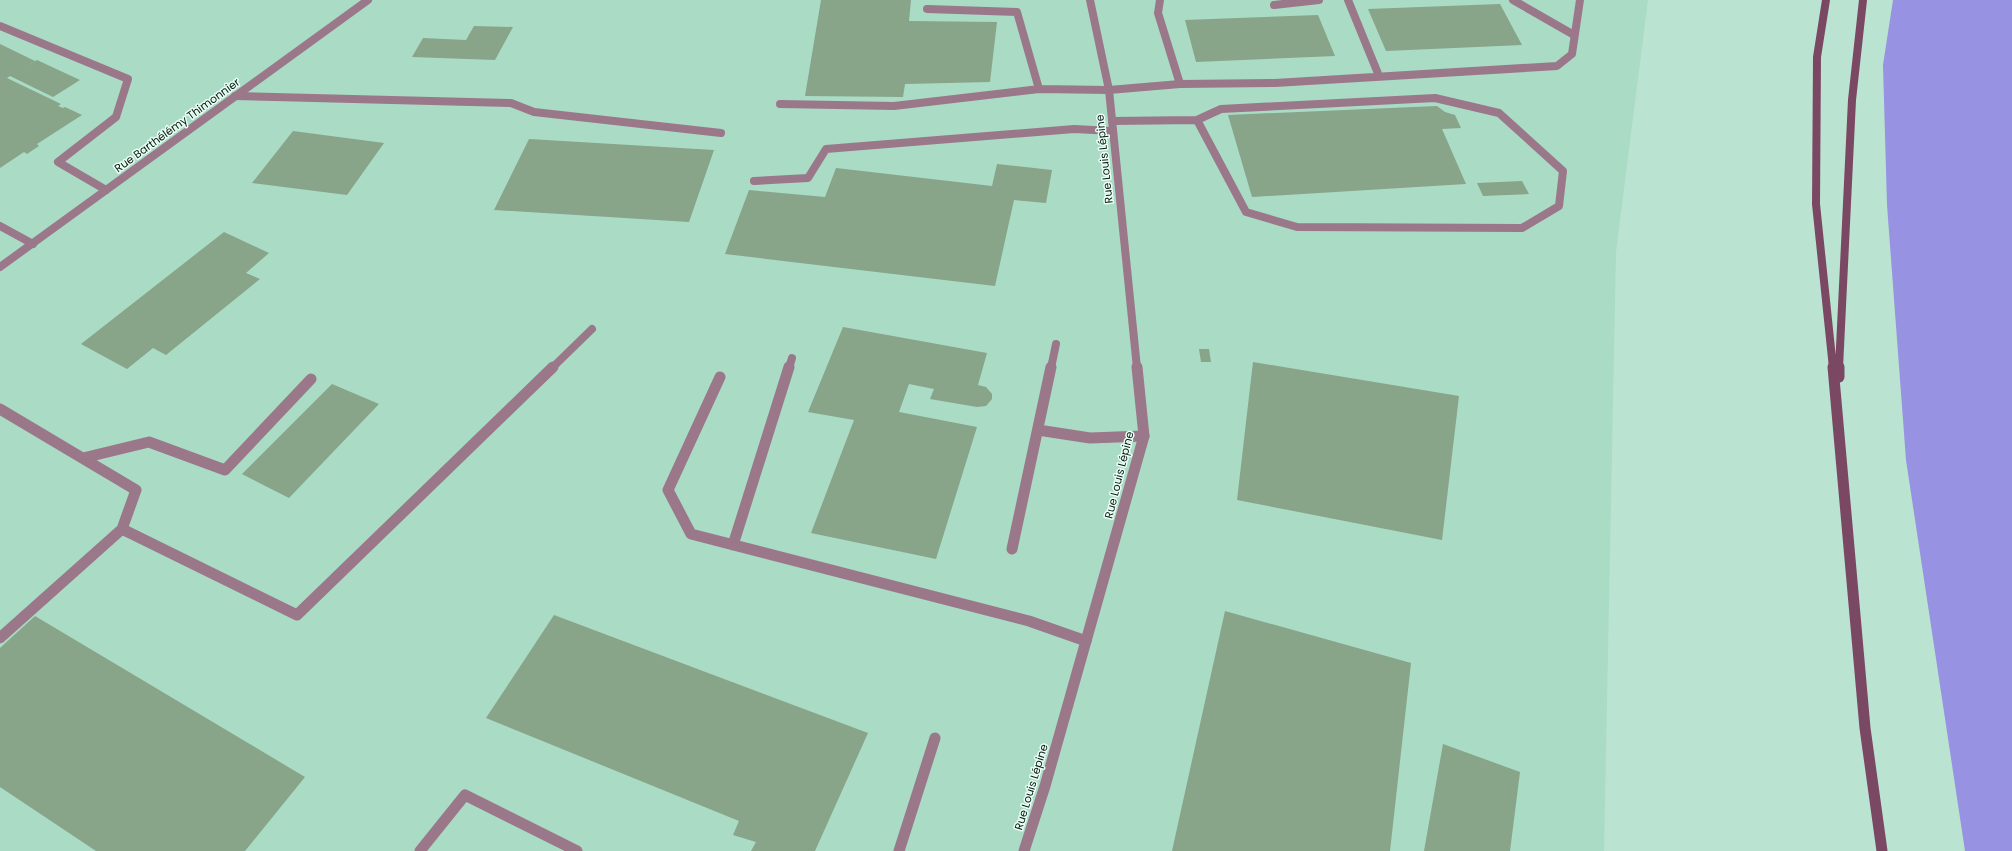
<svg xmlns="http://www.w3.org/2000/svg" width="2012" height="851" font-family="Poppins,sans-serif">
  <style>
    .built { fill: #a9dbc5 }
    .forest { fill: #9892e2 }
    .building { fill: #88a489 }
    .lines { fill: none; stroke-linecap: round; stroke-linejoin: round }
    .service-far1 { stroke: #9b778a; stroke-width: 8 }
    .service { stroke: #9b778a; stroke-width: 11 }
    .minor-far1 { stroke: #9b778a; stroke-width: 8 }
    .minor { stroke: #9b778a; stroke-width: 11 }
    .secondary-far1 { stroke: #7b4864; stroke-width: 8 }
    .secondary { stroke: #7b4864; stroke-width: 11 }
    .labels { text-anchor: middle; stroke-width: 3; stroke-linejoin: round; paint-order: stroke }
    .street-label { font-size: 11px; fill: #081812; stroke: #eafff5 }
  </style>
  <rect width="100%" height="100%" fill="#bae3d1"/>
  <path class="built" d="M 0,0 L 1648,0 L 1616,252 L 1604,851 L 0,851 Z"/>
  <path class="forest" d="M 1893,0 L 2012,0 L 2012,851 L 1965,851 L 1906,460 L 1887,205 L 1883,65 Z"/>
  <path class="building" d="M 821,0 L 911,0 L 909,21 L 997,22 L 990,82 L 905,84 L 903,97 L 805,96 Z
    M 1500,4 L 1522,45 L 1386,51 L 1368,9 Z
    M 1318,15 L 1335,56 L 1196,62 L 1185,20 Z
    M 474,26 L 513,27 L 495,60 L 412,57 L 423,38 L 466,40 Z
    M 0,44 L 35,61 L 7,78 L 61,104 L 58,106 L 63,108 L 65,107 L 82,115 L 37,144 L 39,146 L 27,154 L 24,152 L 0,168 Z
    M 37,60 L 80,80 L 53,97 L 10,76 Z
    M 1437,106 L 1445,112 L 1455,115 L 1461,128 L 1442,129 L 1466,184 L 1252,197 L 1228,115 Z
    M 293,131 L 384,143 L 347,195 L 252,183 Z
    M 529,139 L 714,150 L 689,222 L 494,210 Z
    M 997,164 L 1052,170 L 1046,203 L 1014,200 L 995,286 L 725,254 L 749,190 L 825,197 L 836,168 L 992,186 Z
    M 1522,181 L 1529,194 L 1483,196 L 1477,183 Z
    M 224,232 L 269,253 L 246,273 L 260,279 L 166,355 L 153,348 L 127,369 L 81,344 Z
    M 843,327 L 987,353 L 978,385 L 986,387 L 992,394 L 992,399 L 986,406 L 977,407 L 930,399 L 934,389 L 909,384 L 899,412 L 977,427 L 936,559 L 811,533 L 854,420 L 808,412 Z
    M 1199,349 L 1209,349 L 1211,362 L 1201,362 Z
    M 1253,362 L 1459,396 L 1442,540 L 1237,500 Z
    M 332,384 L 379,404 L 289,498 L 242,474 Z
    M 1225,611 L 1411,663 L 1390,851 L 1172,851 Z
    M 554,615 L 868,733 L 815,851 L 751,851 L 756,842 L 733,835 L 739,821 L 486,718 Z
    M 35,616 L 305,777 L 245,851 L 96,851 L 0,787 L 0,648 Z
    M 1443,744 L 1520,772 L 1510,851 L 1424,851 Z"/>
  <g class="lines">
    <path class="service-far1" d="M 1348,0 L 1379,76
      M 1513,0 L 1574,35
      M 1274,5 L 1319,0
      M 927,9 L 1017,12 L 1039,89 L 1109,90 L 1180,84 L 1158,13 L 1160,0
      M 0,26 L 128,79 L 116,117 L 58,162 L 106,190
      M 1180,84 L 1275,83 L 1557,66 L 1572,54 L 1580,0
      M 235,96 L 511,103 L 534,112 L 721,133
      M 1435,98 L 1499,113 L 1563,171 L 1559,206 L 1522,228 L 1297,227 L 1246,212 L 1197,120 L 1221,109 Z
      M 780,104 L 894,106 L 1039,89
      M 1112,121 L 1197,120
      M 754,181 L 808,178 L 826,149 L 1074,129 L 1113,131
      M 0,226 L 33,244
      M 552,368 L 592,329
      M 789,368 L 792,358
      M 1051,368 L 1056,344"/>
    <path class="service" d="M 720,377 L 668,490 L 691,534 L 1029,621 L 1086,641
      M 0,409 L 136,490 L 122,529
      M 1038,430 L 1090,438 L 1144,436
      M 83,458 L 149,442 L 225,470 L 311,379
      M 733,545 L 789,367
      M 1012,549 L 1051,367
      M 0,638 L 122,529 L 297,615 L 553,367
      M 420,851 L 465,795 L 577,851
      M 899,851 L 935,738"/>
    <path class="minor-far1" d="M 1090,0 L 1109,90 L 1137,368
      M 0,267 L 368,0"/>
    <path class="minor" d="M 1024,851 L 1045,786 L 1144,436 L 1137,367"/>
    <path class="secondary-far1" d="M 1826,0 L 1817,57 L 1816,204 L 1833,368
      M 1839,368 L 1852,100 L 1863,0"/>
    <path class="secondary" d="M 1833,367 L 1865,728 L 1882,851
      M 1839,377 L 1839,367"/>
  </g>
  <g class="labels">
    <g class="street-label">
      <text transform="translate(177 125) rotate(-36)" y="4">Rue Barthélémy Thimonnier</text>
      <text transform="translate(1104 159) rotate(-96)" y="4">Rue Louis Lépine</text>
      <text transform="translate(1119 475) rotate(-76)" y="4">Rue Louis Lépine</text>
      <text transform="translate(1031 787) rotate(-73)" y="4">Rue Louis Lépine</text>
    </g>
  </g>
</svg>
